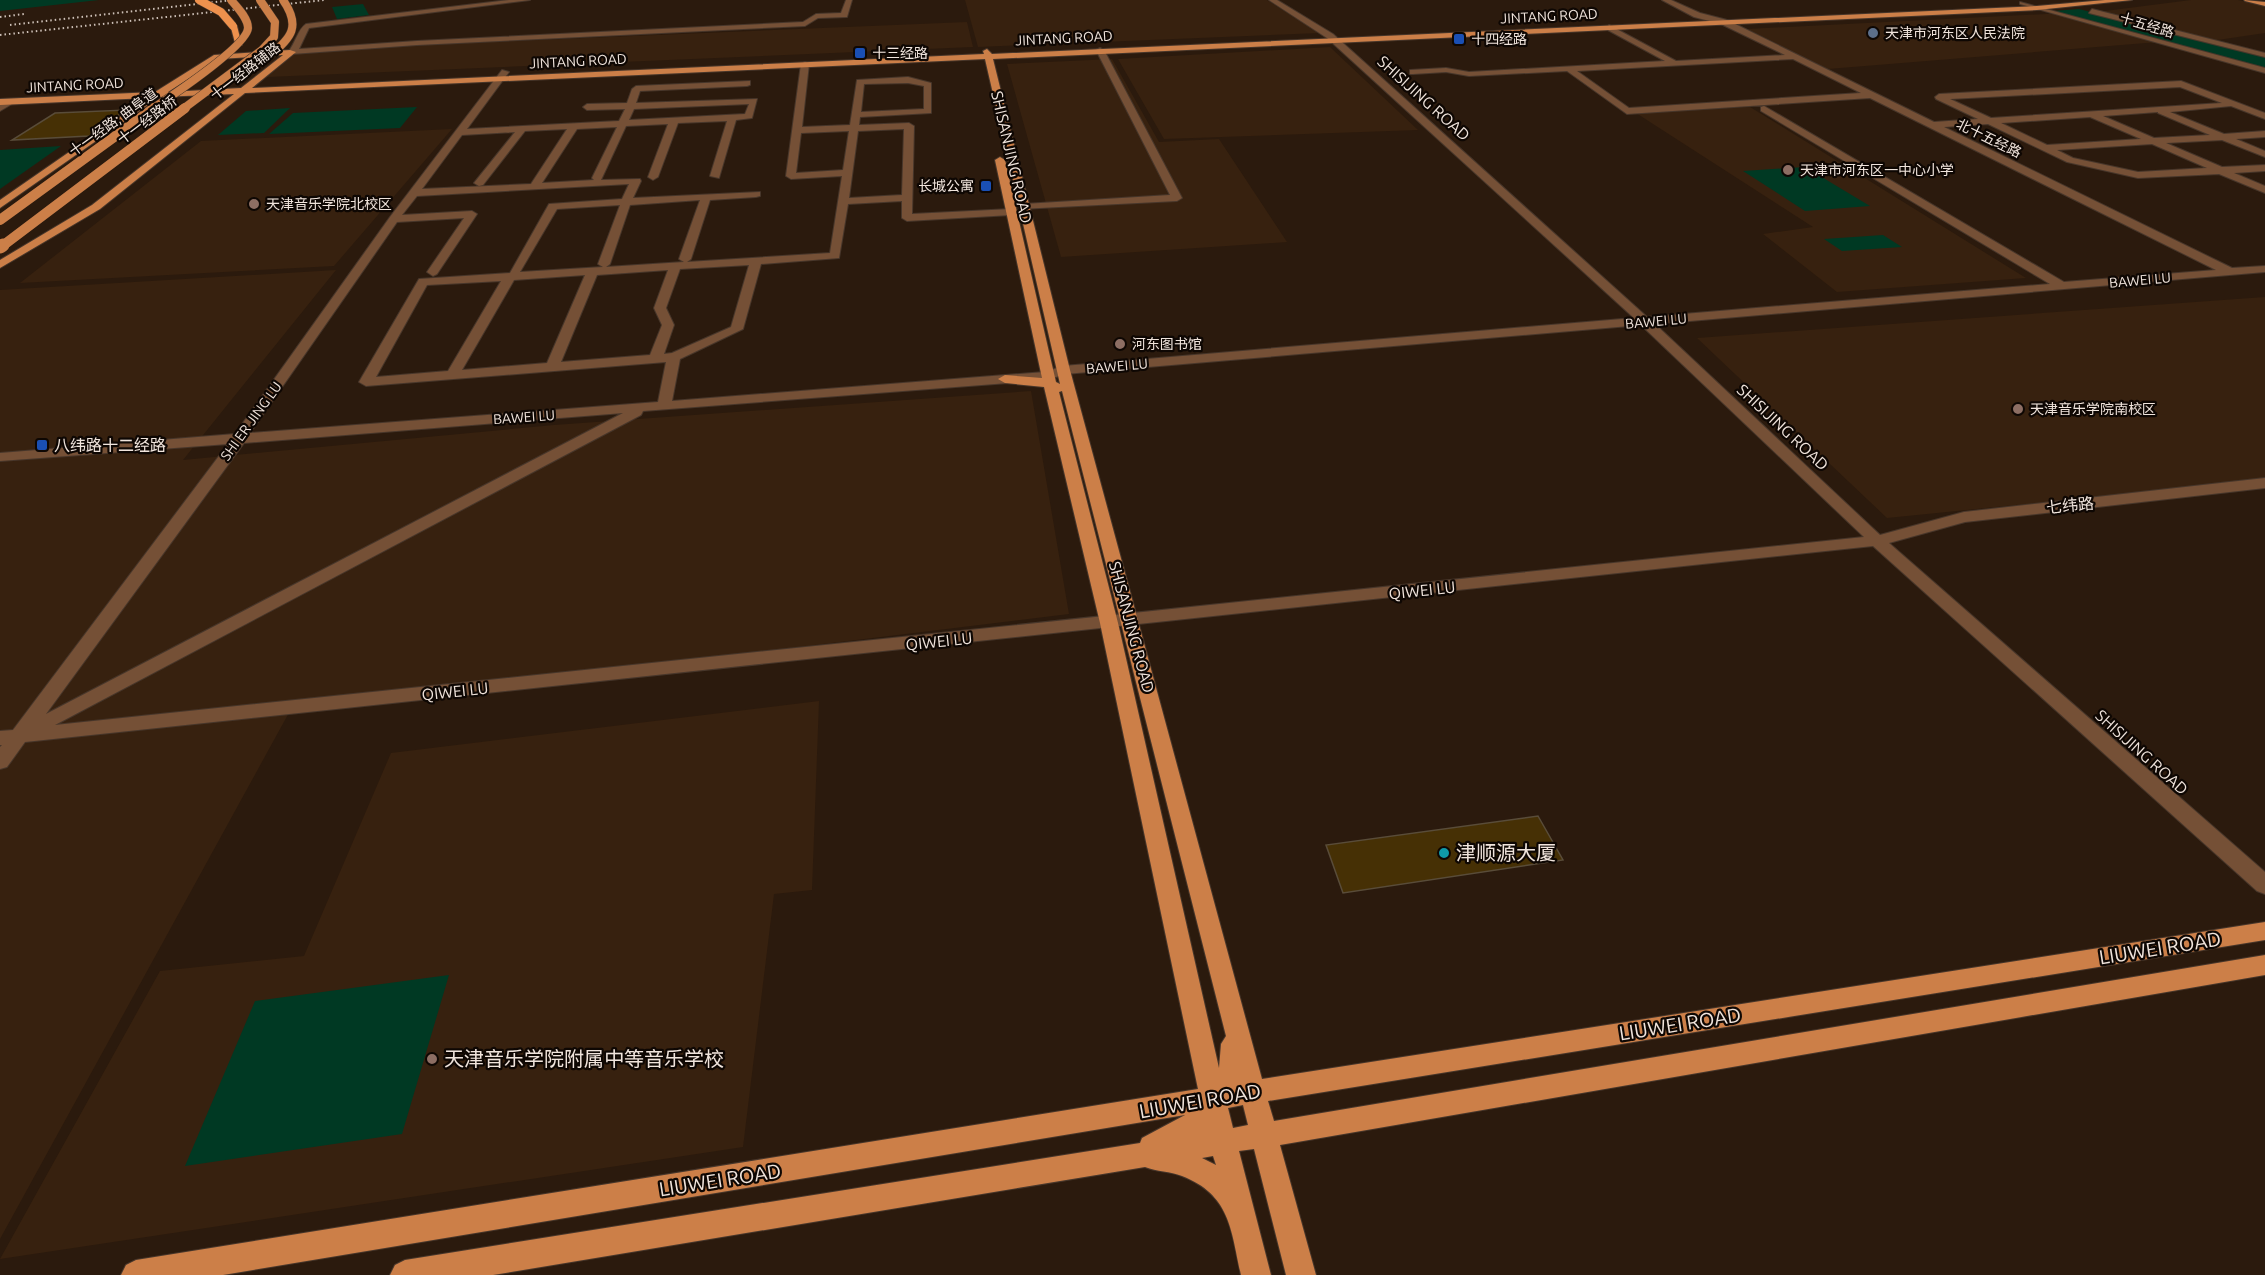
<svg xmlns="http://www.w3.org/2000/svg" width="2265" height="1275" font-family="Ubuntu,'Noto Sans SC',sans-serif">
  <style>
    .built { fill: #37210f }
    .green { fill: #003923 }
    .building { fill: #463005; stroke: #594c39; stroke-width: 1.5 }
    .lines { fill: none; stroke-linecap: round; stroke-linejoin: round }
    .minor-casing { stroke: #47362a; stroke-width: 2 }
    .major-casing { stroke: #47362a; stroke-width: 2 }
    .highway-casing { stroke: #47362a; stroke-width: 2 }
    .minor { fill: #755036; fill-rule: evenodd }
    .major { fill: #cc7f48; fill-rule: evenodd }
    .highway { fill: #ee914d; fill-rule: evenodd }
    .rail { stroke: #cec1b8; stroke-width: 2; stroke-dasharray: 1.5 3; stroke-linecap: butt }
    .major-bridge-far2-casing { stroke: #47362a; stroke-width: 9; stroke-linecap: butt }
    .major-bridge-far1-casing { stroke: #47362a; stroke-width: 10; stroke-linecap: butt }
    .major-bridge-casing { stroke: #47362a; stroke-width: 14; stroke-linecap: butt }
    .highway-bridge-casing { stroke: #47362a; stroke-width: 9; stroke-linecap: butt }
    .major-bridge-far2 { stroke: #cc7f48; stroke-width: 8 }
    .major-bridge-far1 { stroke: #cc7f48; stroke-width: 10 }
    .major-bridge { stroke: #cc7f48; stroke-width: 13 }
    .highway-bridge { stroke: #ee914d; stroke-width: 8 }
    .service-dot { fill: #5c6f8a; stroke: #0e0703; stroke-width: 2 }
    .transit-dot { fill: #1a4fb4; stroke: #0e0703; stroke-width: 2 }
    .education-dot { fill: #8d6e63; stroke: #0e0703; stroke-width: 2 }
    .culture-dot { fill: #0f9aa8; stroke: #0e0703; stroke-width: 2 }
    .labels { text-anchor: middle; stroke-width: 4.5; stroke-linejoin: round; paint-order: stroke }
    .far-street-label { font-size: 14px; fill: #f0e4dc; stroke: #0e0703 }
    .far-poi-label { font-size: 14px; fill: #f0e4dc; stroke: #0e0703; text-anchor: start }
    .street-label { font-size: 16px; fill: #f0e4dc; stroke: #0e0703 }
    .poi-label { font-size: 16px; fill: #f0e4dc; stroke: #0e0703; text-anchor: start }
    .near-poi-label { font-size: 20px; fill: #f0e4dc; stroke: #0e0703; text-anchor: start }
    .near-street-label { font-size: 20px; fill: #f0e4dc; stroke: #0e0703 }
  </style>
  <rect width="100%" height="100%" fill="#2b1a0d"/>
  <path class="built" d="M 965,0 L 1267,0 L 1320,33 L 978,47 Z
    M 2191,0 L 2238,0 L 2265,6 L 2265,33 L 2211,41 L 2146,43 L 1828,69 L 1747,29 L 2105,11 Z
    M 967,22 L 973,47 L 267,77 L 299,50 Z
    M 1330,47 L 1418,130 L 1164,139 L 1118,59 Z
    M 1112,59 L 1159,142 L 1219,139 L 1287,242 L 1061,257 L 1007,64 Z
    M 1750,107 L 2026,278 L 1837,292 L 1763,234 L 1813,227 L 1636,113 Z
    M 452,129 L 334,266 L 20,283 L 201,141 Z
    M 336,270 L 183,460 L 554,425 L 1031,391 L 1069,614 L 291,709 L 0,1239 L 0,290 Z
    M 2265,297 L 2265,480 L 1887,518 L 1697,338 Z
    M 819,701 L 812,890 L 774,894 L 743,1147 L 0,1259 L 160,971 L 304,956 L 391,753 Z"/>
  <path class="green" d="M 0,0 L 99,0 L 0,11 Z
    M 363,4 L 369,15 L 337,19 L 332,7 Z
    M 2079,9 L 2265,57 L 2265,70 L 2053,11 Z
    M 417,107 L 400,128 L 269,134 L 293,113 Z
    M 290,108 L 264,133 L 218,135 L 246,111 Z
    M 61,146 L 0,189 L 0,150 Z
    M 1805,167 L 1870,206 L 1805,211 L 1743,171 Z
    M 1883,235 L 1902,247 L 1842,251 L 1824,239 Z
    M 449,975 L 402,1134 L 185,1166 L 255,1001 Z"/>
  <path class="building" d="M 126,110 L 89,136 L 12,140 L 55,113 Z
    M 1538,816 L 1563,860 L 1343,893 L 1326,845 Z"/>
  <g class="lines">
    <g class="minor-casing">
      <path id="minor" d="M 509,0 L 530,0 L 309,28 L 299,49 L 417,41 L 803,22 L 816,14 L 841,13 L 846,0 L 852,0 L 847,17 L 818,18 L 805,26 L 417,45 L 292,54 L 288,52 C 295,44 298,29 306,24 Z
        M 1269,0 L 1277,0 L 1333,34 L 1647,317 L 2050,284 L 1761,111 L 1761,107 L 1764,106 L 2064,282 L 2216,270 L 1870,98 L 1627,114 L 1567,71 L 1469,76 L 1446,72 L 1413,74 L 1410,74 L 1410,70 L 1446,68 L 1469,72 L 1665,61 L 1606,29 L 1609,25 L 1676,61 L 1785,55 L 1721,24 L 1694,17 L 1662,0 L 1671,0 L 1700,13 L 1727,20 L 1934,122 L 1978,119 L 1936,99 L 1935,97 L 1939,94 L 2181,81 L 2265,113 L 2265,119 L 2231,106 L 2170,112 L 2224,134 L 2265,131 L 2265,137 L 2236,139 L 2265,151 L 2265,157 L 2222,140 L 2166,143 L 2222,167 L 2265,165 L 2265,171 L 2234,173 L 2265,186 L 2265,193 L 2219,174 L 2138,178 L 2067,162 L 1988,124 L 1944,127 L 2232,268 L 2265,266 L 2265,272 L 1655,324 L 1880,535 L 1964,512 L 2265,478 L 2265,488 L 1965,522 L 1889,543 L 2265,872 L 2265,894 L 2257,891 L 1873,546 L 25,742 L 7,767 L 0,769 L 0,747 L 2,745 L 0,745 L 0,731 L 13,730 L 228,444 L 0,461 L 0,453 L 235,434 L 390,217 L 502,70 L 509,72 L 467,129 L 619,121 L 625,109 L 587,110 L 583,107 L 587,104 L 627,103 L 632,89 L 636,86 L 750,81 L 750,85 L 747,86 L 640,91 L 636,103 L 757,99 L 752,118 L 736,120 L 719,178 L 710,176 L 727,121 L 678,123 L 658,177 L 653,180 L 648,177 L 668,124 L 626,126 L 601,180 L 640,179 L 641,181 L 633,198 L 760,192 L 760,196 L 756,197 L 710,200 L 691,259 L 687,262 L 830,253 L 842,176 L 791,179 L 786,176 L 801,64 L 805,62 L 809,64 L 802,127 L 850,125 L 857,80 L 908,77 L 931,83 L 931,113 L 860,117 L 859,125 L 909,123 L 914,126 L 912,214 L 1011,209 L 1016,212 L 1011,215 L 907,221 L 902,218 L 902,201 L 848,204 L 839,258 L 761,264 L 743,329 L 680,359 L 672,401 L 1045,372 L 1063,366 L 1634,318 L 1327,38 ZM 1793,59 L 1861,93 L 1629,108 L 1577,71 ZM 908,83 L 924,86 L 924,109 L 861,112 L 864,84 ZM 2180,87 L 2222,103 L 1991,118 L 1950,99 ZM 749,104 L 745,114 L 629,120 L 634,109 ZM 2158,112 L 2158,113 L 2210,135 L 2154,138 L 2103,116 ZM 2090,117 L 2141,139 L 2047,145 L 2001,123 ZM 617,127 L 592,178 L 594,180 L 542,183 L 577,129 ZM 567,129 L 531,184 L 422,189 L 462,135 L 515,132 L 474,183 L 479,186 L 483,185 L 525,131 ZM 904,129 L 902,195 L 849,198 L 858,131 ZM 849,131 L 843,170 L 796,173 L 801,133 ZM 2152,144 L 2207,168 L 2138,172 L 2073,158 L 2057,150 ZM 629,184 L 622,199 L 549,204 L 510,273 L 419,279 L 359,382 L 366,386 L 666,362 L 658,402 L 250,433 L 397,222 L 464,218 L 427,272 L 433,276 L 437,274 L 477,214 L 472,211 L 402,215 L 417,196 ZM 700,200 L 679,259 L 684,262 L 606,267 L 610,264 L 630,205 ZM 620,205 L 598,264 L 603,267 L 520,272 L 557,209 ZM 749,265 L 731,327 L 672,353 L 664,354 L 674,325 L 666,308 L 680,269 ZM 668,270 L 654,308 L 662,325 L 650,355 L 561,362 L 597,275 ZM 585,275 L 547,363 L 462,370 L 514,280 ZM 501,281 L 448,371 L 376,377 L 427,285 ZM 1641,325 L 1864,537 L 55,725 L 641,415 L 643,411 L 1047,380 L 1065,374 ZM 623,413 L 46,714 L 244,443 Z
        M 2020,2 L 2265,68 L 2265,73 L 2020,4 Z
        M 2092,9 L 2265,53 L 2265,57 L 2089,13 Z
        M 1100,48 L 1104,50 L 1182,198 L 1177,201 L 1020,209 L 1019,207 L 1024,204 L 1170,195 L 1096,50 Z
        M 10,99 L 17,101 L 0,111 L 0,104 Z"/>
    </g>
    <g class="major-casing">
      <path id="major" d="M 2105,0 L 2132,0 L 2037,10 L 993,59 L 1070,370 L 1262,1079 L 2265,922 L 2265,940 L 1268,1101 L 1274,1121 L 2265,955 L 2265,975 L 1280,1145 L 1316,1275 L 1286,1275 L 1254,1149 L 1239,1151 L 1271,1275 L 1241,1275 C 1231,1231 1231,1195 1182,1176 C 1170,1171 1157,1172 1145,1167 L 493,1275 L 390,1275 L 395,1265 L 405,1260 L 1140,1143 L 1142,1138 L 1185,1115 L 223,1275 L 121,1275 L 126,1265 L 136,1260 L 1198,1089 L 1100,623 L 1044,387 L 1005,383 L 998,379 L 1005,375 L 1042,378 L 995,160 L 1000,157 L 1005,160 L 1049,352 L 1056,382 L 1060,384 L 985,59 L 245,93 L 100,209 L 0,268 L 0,260 L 92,205 L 234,94 L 159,97 L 0,208 L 0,200 L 147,98 L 0,105 L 0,99 L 155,92 L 214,55 L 290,50 L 296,52 L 252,88 L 984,54 L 983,51 L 987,49 L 992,54 L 2037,6 ZM 283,55 L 241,88 L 168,92 L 219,59 ZM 1062,391 L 1226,1036 L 1221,1044 L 1219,1068 L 1118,623 L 1059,392 ZM 1243,1105 L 1248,1125 L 1233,1128 L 1228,1108 ZM 1213,1156 L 1216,1165 L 1202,1158 Z
        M 2244,0 L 2265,2 L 2265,6 L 2245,1 Z"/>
    </g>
    <g class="highway-casing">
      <path id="highway" d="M 230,24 L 237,26 L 242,45 L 235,43 Z"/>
    </g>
    <use href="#minor" class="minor"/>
    <use href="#major" class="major"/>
    <use href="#highway" class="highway"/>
    <path class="rail" d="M 0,17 L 24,14
      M 10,25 L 233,0
      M 0,35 L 324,0"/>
    <g class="major-bridge-far2-casing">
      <path id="major-bridge-far2" d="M 269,56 C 292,38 301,26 283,0
        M 152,109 C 170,97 247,46 248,28 C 248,18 237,7 231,0
        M 183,109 L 262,50 L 274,37 L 275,22 L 260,0"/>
    </g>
    <g class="major-bridge-far1-casing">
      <path id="major-bridge-far1" d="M 0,220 L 154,108
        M 1,247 L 185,108"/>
    </g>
    <g class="major-bridge-casing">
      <path id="major-bridge" d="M 0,247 L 3,245"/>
    </g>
    <g class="highway-bridge-casing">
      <path id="highway-bridge" d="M 199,0 L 221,12 L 233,26"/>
    </g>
    <use href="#major-bridge-far2" class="major-bridge-far2"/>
    <use href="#major-bridge-far1" class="major-bridge-far1"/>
    <use href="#major-bridge" class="major-bridge"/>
    <use href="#highway-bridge" class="highway-bridge"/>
  </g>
  <circle class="service-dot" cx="1873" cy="33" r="6"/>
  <g class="transit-dot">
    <rect x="1453" y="33" width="12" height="12" rx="3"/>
    <rect x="854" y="47" width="12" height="12" rx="3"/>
    <rect x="980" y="180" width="12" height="12" rx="3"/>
    <rect x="36" y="439" width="12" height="12" rx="3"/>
  </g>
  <g class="education-dot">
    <circle cx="1788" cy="170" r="6"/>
    <circle cx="254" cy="204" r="6"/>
    <circle cx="1120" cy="344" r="6"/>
    <circle cx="2018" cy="409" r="6"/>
    <circle cx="432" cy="1059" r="6"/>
  </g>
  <circle class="culture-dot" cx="1444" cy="853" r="6"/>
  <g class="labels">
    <g class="far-street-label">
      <text transform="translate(1549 16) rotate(-3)" y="5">JINTANG ROAD</text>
      <text transform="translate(2147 25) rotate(16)" y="5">十五经路</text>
      <text transform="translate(1064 38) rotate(-3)" y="5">JINTANG ROAD</text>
      <text transform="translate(578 61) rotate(-3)" y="5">JINTANG ROAD</text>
      <text transform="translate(245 71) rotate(-38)" y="5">十一经路辅路</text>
      <text transform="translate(75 85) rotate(-3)" y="5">JINTANG ROAD</text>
      <text transform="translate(147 120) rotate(-37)" y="5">十一经路桥</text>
      <text transform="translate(113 122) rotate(-36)" y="5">十一经路; 曲阜道</text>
      <text transform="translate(1989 138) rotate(26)" y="5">北十五经路</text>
      <text transform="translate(2140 280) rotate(-5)" y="5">BAWEI LU</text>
      <text transform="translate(1656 321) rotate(-5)" y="5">BAWEI LU</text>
      <text transform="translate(1117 366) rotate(-5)" y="5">BAWEI LU</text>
      <text transform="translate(524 417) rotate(-4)" y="5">BAWEI LU</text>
      <text transform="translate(251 421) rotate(-54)" y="5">SHI ER JING LU</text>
    </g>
    <g class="far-poi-label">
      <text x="1885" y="38">天津市河东区人民法院</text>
      <text x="1471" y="44">十四经路</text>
      <text x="872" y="58">十三经路</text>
      <text x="1800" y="175">天津市河东区一中心小学</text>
      <text x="974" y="191" text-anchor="end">长城公寓</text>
      <text x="266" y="209">天津音乐学院北校区</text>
      <text x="1132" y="349">河东图书馆</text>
      <text x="2030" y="414">天津音乐学院南校区</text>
    </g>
    <g class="street-label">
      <text transform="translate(1424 98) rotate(42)" y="6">SHISIJING ROAD</text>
      <text transform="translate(1012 157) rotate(77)" y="6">SHISANJING ROAD</text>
      <text transform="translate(1783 427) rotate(43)" y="6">SHISIJING ROAD</text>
      <text transform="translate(2070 505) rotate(-6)" y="6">七纬路</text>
      <text transform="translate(1422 590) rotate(-6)" y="6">QIWEI LU</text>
      <text transform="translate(1132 627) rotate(75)" y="6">SHISANJING ROAD</text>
      <text transform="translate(939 641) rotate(-6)" y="6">QIWEI LU</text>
      <text transform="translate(455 691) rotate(-6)" y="6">QIWEI LU</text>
      <text transform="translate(2142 752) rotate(42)" y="6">SHISIJING ROAD</text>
    </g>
    <g class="poi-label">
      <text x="54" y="451">八纬路十二经路</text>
    </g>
    <g class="near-poi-label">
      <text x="1456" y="860">津顺源大厦</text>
      <text x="444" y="1066">天津音乐学院附属中等音乐学校</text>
    </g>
    <g class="near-street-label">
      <text transform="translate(2160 948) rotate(-9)" y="7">LIUWEI ROAD</text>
      <text transform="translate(1680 1024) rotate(-9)" y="7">LIUWEI ROAD</text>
      <text transform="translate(1200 1101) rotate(-10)" y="7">LIUWEI ROAD</text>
      <text transform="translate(720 1180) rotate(-9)" y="7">LIUWEI ROAD</text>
    </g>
  </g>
</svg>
